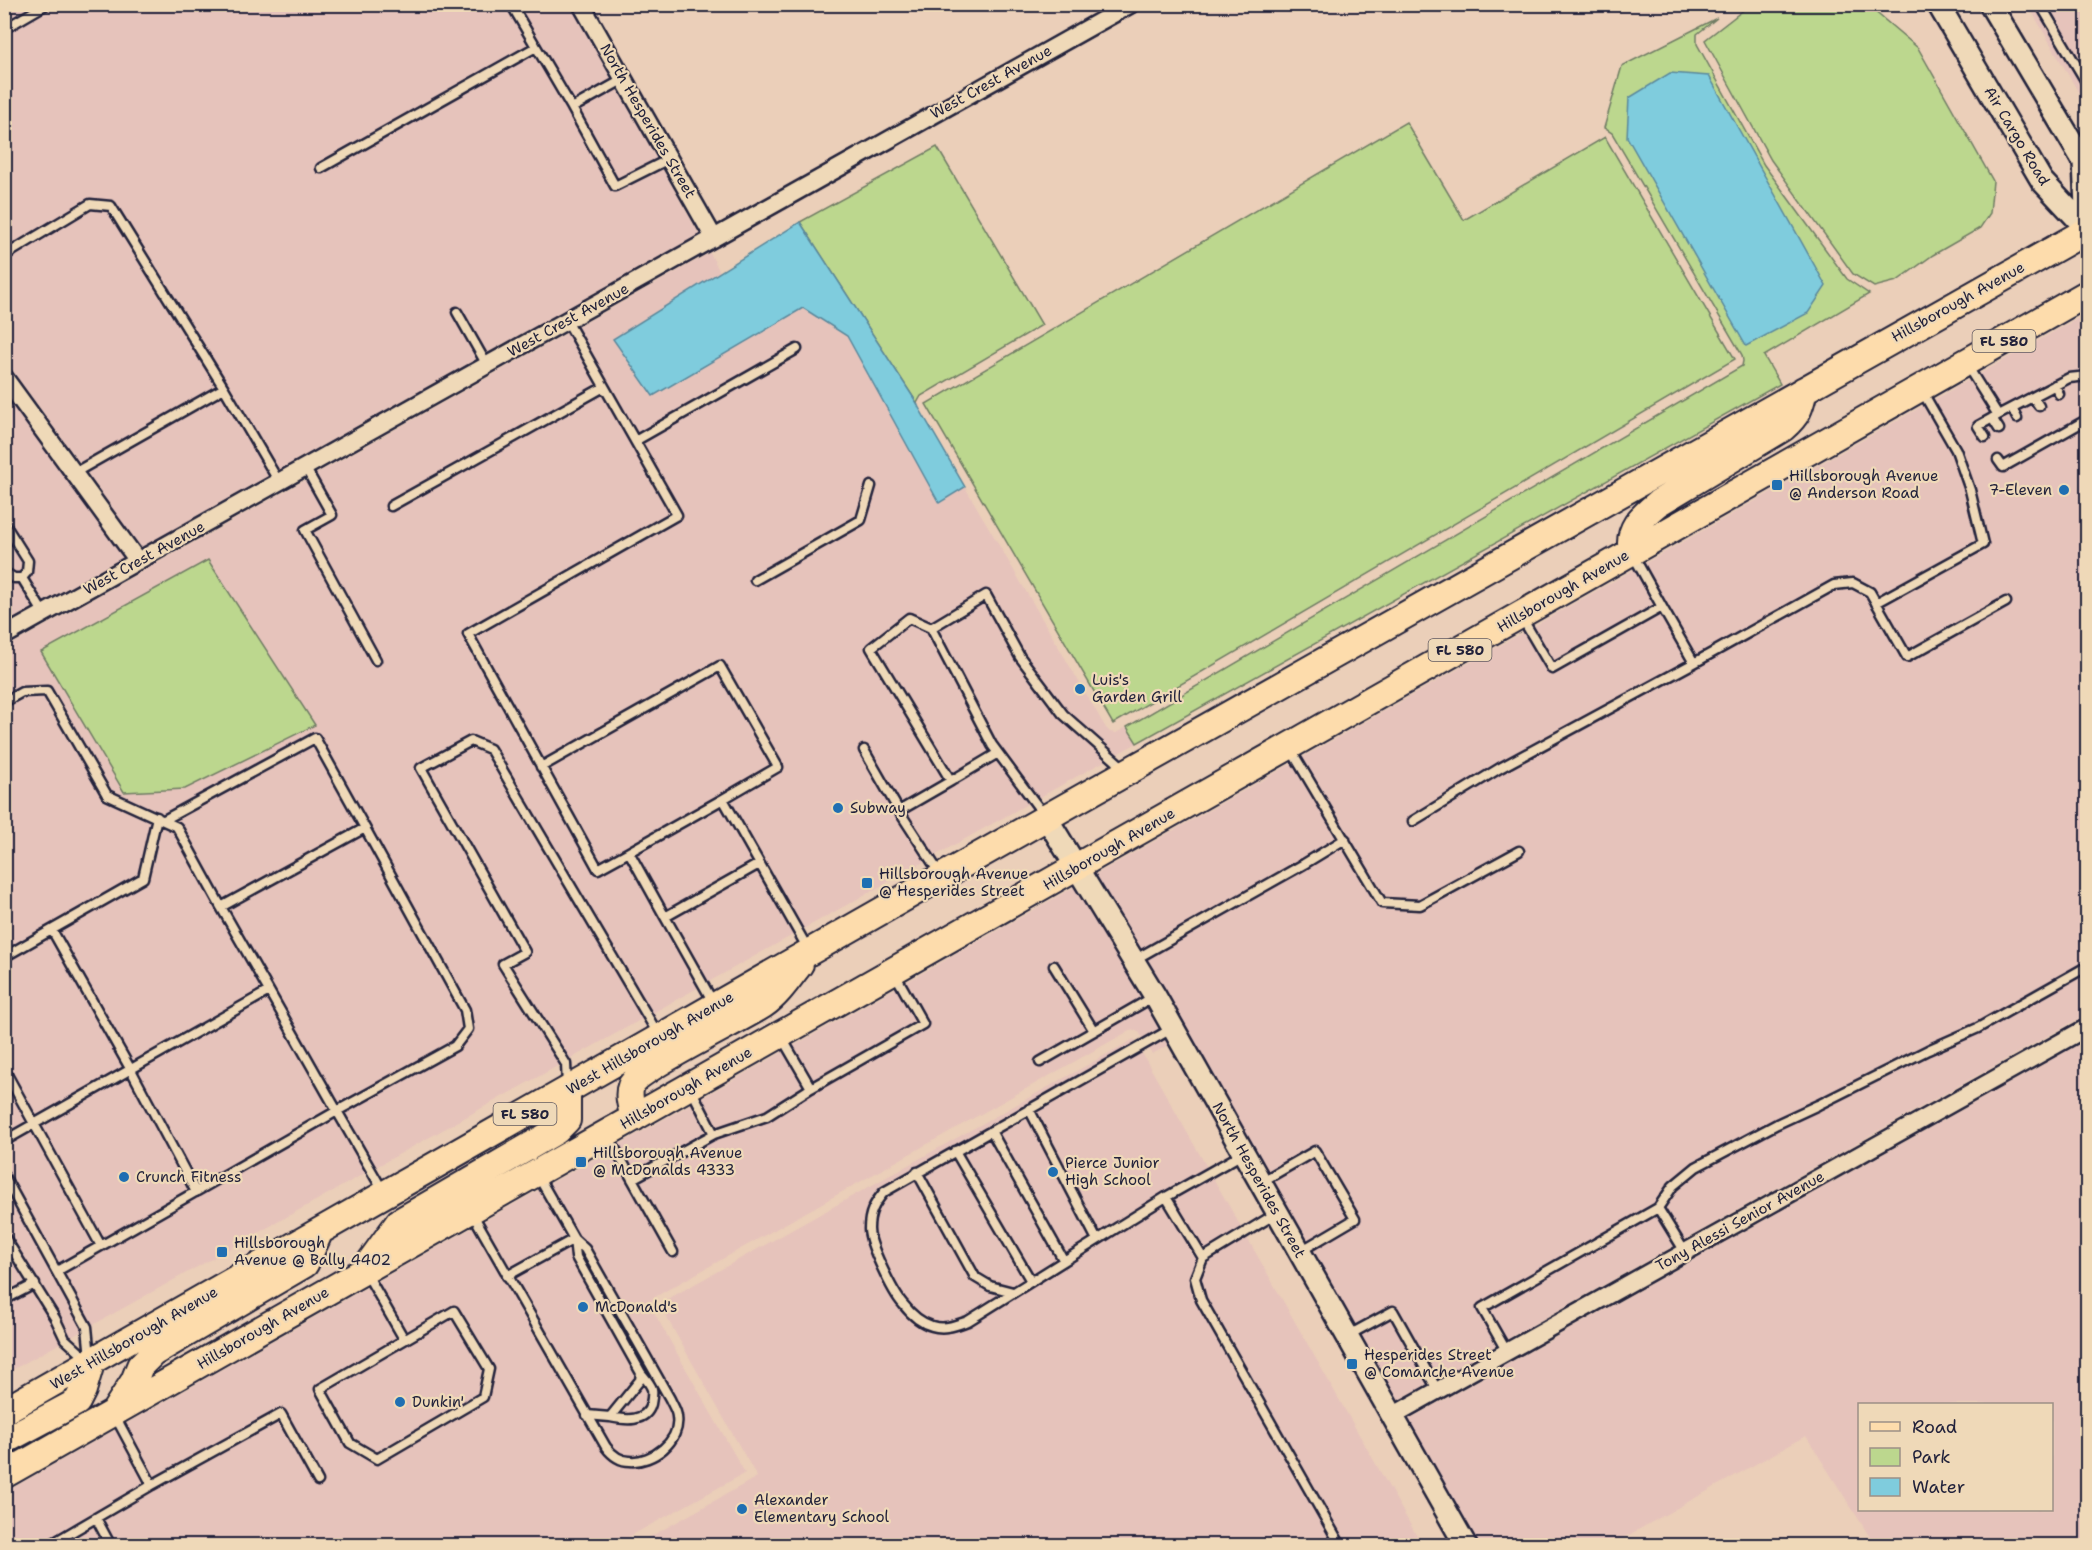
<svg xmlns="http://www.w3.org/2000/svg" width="2092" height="1550" font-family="'Shantell Sans',sans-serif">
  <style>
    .built { fill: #e6c3bb; fill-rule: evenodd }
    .green { fill: #bcd78e; stroke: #6f7c64; stroke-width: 1.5 }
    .water { fill: #7fccdd; stroke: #5a889c; stroke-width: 1.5 }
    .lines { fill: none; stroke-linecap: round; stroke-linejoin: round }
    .service-casing { stroke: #22223b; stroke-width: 13 }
    .minor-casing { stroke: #22223b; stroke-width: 21 }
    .tertiary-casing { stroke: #22223b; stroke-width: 26 }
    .primary-casing { stroke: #22223b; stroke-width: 30 }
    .service { stroke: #efd9b8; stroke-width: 8 }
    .minor { stroke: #efd9b8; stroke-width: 16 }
    .tertiary { stroke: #efd9b8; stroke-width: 21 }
    .primary { stroke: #fddcac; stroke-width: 26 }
    .poi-dot { fill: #1f6fb2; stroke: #efd9b8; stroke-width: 2 }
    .labels { text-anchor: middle; stroke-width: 4.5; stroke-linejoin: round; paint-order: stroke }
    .shield { fill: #efd9b8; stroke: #605960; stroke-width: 1.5 }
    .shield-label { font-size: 14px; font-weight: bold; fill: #22223b }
    .street-label { font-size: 15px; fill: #22223b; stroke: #efd9b8 }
    .poi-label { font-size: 15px; fill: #22223b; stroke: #efd9b8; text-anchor: start }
  </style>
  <rect width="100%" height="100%" fill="#ebcfb9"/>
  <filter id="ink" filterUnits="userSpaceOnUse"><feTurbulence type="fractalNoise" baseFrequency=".0167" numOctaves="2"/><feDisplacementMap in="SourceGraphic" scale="12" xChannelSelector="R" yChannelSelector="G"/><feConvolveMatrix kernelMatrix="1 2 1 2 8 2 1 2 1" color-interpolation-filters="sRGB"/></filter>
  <g filter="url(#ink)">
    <path class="built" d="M 4,5 L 570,5 L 699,234 L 141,547 L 5,360 Z
      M 2028,5 L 2087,5 L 2087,107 Z
      M 710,253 L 720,272 L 613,339 L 654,396 L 802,308 L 847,336 L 939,503 L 965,487 L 1106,728 L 1110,732 L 1116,733 L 1127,727 L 1137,743 L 5,1374 L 4,649 Z
      M 2087,313 L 2087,1014 L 1395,1402 L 1093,876 Z
      M 4,394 L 123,557 L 5,623 L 4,623 Z
      M 1076,886 L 1171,1044 L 1152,1054 L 1139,1032 L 1134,1030 L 1129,1031 L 653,1298 L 651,1303 L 652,1309 L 745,1473 L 614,1545 L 5,1545 L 4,1493 Z
      M 1134,1039 L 1422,1545 L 634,1546 L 757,1477 L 659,1304 Z
      M 2087,1040 L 2087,1545 L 1875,1545 L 1806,1436 L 1611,1545 L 1477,1545 L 1406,1421 ZM 1860,1404 L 2052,1404 L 2052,1510 L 1860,1510 Z"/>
    <path class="green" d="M 1750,5 L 1867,5 L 1918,48 L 1993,181 L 1990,213 L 1980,228 L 1933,255 L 1897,281 L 1874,287 L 1853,274 L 1771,160 L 1705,40 Z
      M 1717,18 L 1697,34 L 1697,44 L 1764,165 L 1847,279 L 1869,294 L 1764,356 L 1780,384 L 1137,743 L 1127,727 L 1742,366 L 1743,361 L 1742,355 L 1612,133 L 1604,128 L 1622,66 Z
      M 1406,122 L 1464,220 L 1605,137 L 1735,359 L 1113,724 L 926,404 Z
      M 937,147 L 1042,325 L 921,396 L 917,403 L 800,222 Z
      M 208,560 L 315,725 L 185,789 L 124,792 L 41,652 Z"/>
    <path class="water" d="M 1670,73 L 1709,76 L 1826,286 L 1808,313 L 1746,346 L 1627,137 L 1629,98 Z
      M 800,222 L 917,403 L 919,408 L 965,487 L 939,503 L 847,336 L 803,308 L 653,396 L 613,339 Z"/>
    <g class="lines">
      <g class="service-casing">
        <path id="service" d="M 511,4 L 572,108
          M 2040,4 L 2088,85
          M 4,29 L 47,4
          M 624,79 L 572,108 L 615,186 L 669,159
          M 321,168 L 536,47
          M 4,256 L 90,204 L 111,206 L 224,388
          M 457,312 L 487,365
          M 567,321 L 677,515 L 468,634 L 598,869 L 629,852 L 665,917
          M 1966,364 L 1998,415 L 2069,378 L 2088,376
          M 2055,385 L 2059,394
          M 2033,397 L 2039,406
          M 2012,408 L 2017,418
          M 1992,418 L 1999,429
          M 1985,437 L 1978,426 L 1998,415
          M 635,441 L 797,349
          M 1998,460 L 2003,467 L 2088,419
          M 305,467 L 332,515 L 305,530 L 376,660
          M 74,473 L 224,388 L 279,482
          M 391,506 L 604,387
          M 4,523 L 28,561 L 27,572 L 22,578
          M 1633,555 L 1662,607
          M 4,572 L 14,578 L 22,578
          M 22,578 L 44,614
          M 755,580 L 861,520 L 871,486
          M 1876,603 L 1983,544 L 1970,490 L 1956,450 L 1922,391
          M 1522,618 L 1552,669 L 1662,607 L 1694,663 L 1834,585 L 1853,583 L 1870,592 L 1907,657 L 2006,602
          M 931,628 L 986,595 L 1020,657 L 1063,714 L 1125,769
          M 4,702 L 22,692 L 47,691 L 107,795 L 177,827 L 221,907
          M 864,750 L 899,811
          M 1291,750 L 1382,903 L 1420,905 L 1519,851
          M 541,767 L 720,666 L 778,767 L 723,799 L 808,949
          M 951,781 L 998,753
          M 164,820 L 315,738 L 365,828
          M 1413,821 L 1500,768 L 1694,663
          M 629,852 L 723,799
          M 940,874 L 899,811 L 951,781 L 871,648 L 909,618 L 931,628 L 992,745 L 1044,815
          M 52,930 L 131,1070 L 196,1192
          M 4,957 L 143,878 L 157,817
          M 1134,960 L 1304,864 L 1345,839
          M 1054,966 L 1094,1031
          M 269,991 L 221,907 L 365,828 L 465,1010 L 468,1029 L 455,1046 L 337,1111 L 383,1191
          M 713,1002 L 665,917 L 759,864
          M 1173,1028 L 884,1192 C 874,1204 869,1213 869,1229 C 869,1244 893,1293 903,1304 C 910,1313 921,1323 932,1326 C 945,1330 956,1325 968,1321 L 1166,1197 L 1244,1153
          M 782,1038 L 811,1088
          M 1040,1062 L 1155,996
          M 4,1069 L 101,1246
          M 567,1086 L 566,1064 L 503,964 L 525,952 L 421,768 L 471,741 L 490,749 L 658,1034
          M 691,1089 L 714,1134
          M 1029,1109 L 1097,1240
          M 991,1131 L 1064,1261
          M 608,1136 L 673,1252
          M 4,1141 L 269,991 L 337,1111 L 57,1271
          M 955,1151 L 1031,1281
          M 917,1172 L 975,1277 L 990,1286 L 1013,1292
          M 4,1176 L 87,1327 L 90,1357
          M 632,1179 L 714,1134 L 767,1116 L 811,1088 L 923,1024 L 895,974
          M 1261,1182 L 1315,1151 L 1355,1219 L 1299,1252
          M 1166,1197 L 1203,1258 L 1277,1213
          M 1658,1208 L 1673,1186 L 1696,1167 L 1777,1124 L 1818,1105 L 1928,1050 L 1978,1028 L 2088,966
          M 472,1213 L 606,1447 C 612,1455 619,1461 630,1461 C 652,1463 681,1441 677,1417 C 677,1411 672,1404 670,1399 L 585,1249 L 574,1239 L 538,1176
          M 4,1236 L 55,1318 L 65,1339 L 87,1359
          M 574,1239 L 576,1257 L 641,1373 L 640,1380 L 610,1417 L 587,1415
          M 1203,1258 L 1195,1278 L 1201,1300 L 1341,1546
          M 365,1271 L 404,1339
          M 507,1276 L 574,1239
          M 4,1300 L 35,1284
          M 454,1311 L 489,1369 L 483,1397 L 377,1459 L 350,1443 L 320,1389 Z
          M 1347,1336 L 1393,1311 L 1438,1391
          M 1507,1352 L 1482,1308 L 1658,1208 L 1685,1252
          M 115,1416 L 152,1485 L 281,1414 L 318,1481
          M 610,1417 C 625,1420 646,1423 651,1404 C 652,1399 653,1394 652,1389 C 650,1383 645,1378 641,1373
          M 96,1518 L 111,1546
          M 48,1546 L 152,1485"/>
      </g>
      <g class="minor-casing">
        <path id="minor" d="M 581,4 L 714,238
          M 4,377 L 138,561
          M 4,636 L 1131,4
          M 1392,1416 L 2088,1027"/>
      </g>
      <g class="tertiary-casing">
        <path id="tertiary" d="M 1938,4 L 2042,181 L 2088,230
          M 1990,4 L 2084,162 L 2087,230
          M 1046,817 L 1155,996 L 1466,1546"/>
      </g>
      <g class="primary-casing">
        <path id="primary" d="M 1632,552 C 1627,529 1641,517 1658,503 L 1783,428 C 1798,415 1800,408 1804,390
          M 634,1118 C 632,1108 627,1096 631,1086 C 637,1069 742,1019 763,1005 C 778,995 789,978 800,964
          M 370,1262 L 399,1222 L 556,1131 L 567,1120 L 567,1090
          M 116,1409 L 134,1381 L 140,1366 L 153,1353 L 305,1264 L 319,1233
          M 4,1411 L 941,877 L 2088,230
          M 4,1441 L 77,1402 L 83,1390 L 91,1363
          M 4,1475 L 2088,293"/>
      </g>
      <use href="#service" class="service"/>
      <use href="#minor" class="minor"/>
      <use href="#tertiary" class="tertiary"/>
      <use href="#primary" class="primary"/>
    </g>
  </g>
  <g class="poi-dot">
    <rect x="1771" y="479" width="12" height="12" rx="3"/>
    <circle cx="2064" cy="490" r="6"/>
    <circle cx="1080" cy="689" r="6"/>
    <circle cx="838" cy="808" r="6"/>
    <rect x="861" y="877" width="12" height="12" rx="3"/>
    <rect x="575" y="1156" width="12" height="12" rx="3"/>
    <circle cx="1053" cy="1172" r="6"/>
    <circle cx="124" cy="1177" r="6"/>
    <rect x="216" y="1246" width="12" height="12" rx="3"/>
    <circle cx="583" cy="1307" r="6"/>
    <rect x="1346" y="1358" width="12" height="12" rx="3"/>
    <circle cx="400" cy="1402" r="6"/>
    <circle cx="742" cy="1509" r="6"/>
  </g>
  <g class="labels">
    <g class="shield">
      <rect x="1972.5" y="330" width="63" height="22" rx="4.5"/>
      <rect x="1428.5" y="639" width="63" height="22" rx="4.5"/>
      <rect x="493.5" y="1103" width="63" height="22" rx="4.5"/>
    </g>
    <g class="shield-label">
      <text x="2004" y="346">FL 580</text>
      <text x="1460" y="655">FL 580</text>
      <text x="525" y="1119">FL 580</text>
    </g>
    <g class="street-label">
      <text transform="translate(991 82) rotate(-29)" y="5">West Crest Avenue</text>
      <text transform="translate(648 121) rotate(60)" y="5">North Hesperides Street</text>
      <text transform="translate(2017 136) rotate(59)" y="5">Air Cargo Road</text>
      <text transform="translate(1958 302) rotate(-29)" y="5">Hillsborough Avenue</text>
      <text transform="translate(568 320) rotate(-29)" y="5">West Crest Avenue</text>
      <text transform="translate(144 558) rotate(-29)" y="5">West Crest Avenue</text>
      <text transform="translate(1563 591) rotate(-30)" y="5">Hillsborough Avenue</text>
      <text transform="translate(1109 849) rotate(-30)" y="5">Hillsborough Avenue</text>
      <text transform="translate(650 1043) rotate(-30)" y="5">West Hillsborough Avenue</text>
      <text transform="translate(686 1088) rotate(-30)" y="5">Hillsborough Avenue</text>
      <text transform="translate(1259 1180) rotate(61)" y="5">North Hesperides Street</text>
      <text transform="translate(1740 1221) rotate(-29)" y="5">Tony Alessi Senior Avenue</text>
      <text transform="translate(263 1328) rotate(-30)" y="5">Hillsborough Avenue</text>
      <text transform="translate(134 1338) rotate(-30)" y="5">West Hillsborough Avenue</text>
    </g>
    <g class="poi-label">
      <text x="1789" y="481">Hillsborough Avenue<tspan x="1789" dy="17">@ Anderson Road</tspan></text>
      <text x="2052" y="495" text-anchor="end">7-Eleven</text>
      <text x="1092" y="685">Luis's<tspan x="1092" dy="17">Garden Grill</tspan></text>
      <text x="850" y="813">Subway</text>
      <text x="879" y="879">Hillsborough Avenue<tspan x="879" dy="17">@ Hesperides Street</tspan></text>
      <text x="593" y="1158">Hillsborough Avenue<tspan x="593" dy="17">@ McDonalds 4333</tspan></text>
      <text x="1065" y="1168">Pierce Junior<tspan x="1065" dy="17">High School</tspan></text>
      <text x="136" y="1182">Crunch Fitness</text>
      <text x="234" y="1248">Hillsborough<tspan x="234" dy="17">Avenue @ Bally 4402</tspan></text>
      <text x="595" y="1312">McDonald's</text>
      <text x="1364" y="1360">Hesperides Street<tspan x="1364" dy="17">@ Comanche Avenue</tspan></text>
      <text x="412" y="1407">Dunkin'</text>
      <text x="754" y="1505">Alexander<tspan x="754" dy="17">Elementary School</tspan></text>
    </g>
  </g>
  <rect width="2092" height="1550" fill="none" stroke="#efd9b8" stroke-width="24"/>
  <rect x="12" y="12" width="2068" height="1526" fill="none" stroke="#22223b" stroke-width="2" filter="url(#ink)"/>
  <rect x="1858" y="1403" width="195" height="108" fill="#efd9b8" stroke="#9d9086" stroke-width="1.5"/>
  <rect x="1870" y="1422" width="30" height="9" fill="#fddcac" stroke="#9d9086" stroke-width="1.5"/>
  <text x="1912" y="1433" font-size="18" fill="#22223b">Road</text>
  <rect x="1870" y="1448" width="30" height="18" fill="#bcd78e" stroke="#9d9086" stroke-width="1.5"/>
  <text x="1912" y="1463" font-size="18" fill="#22223b">Park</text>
  <rect x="1870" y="1478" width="30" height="18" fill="#7fccdd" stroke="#9d9086" stroke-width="1.5"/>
  <text x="1912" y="1493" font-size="18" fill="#22223b">Water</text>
</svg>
